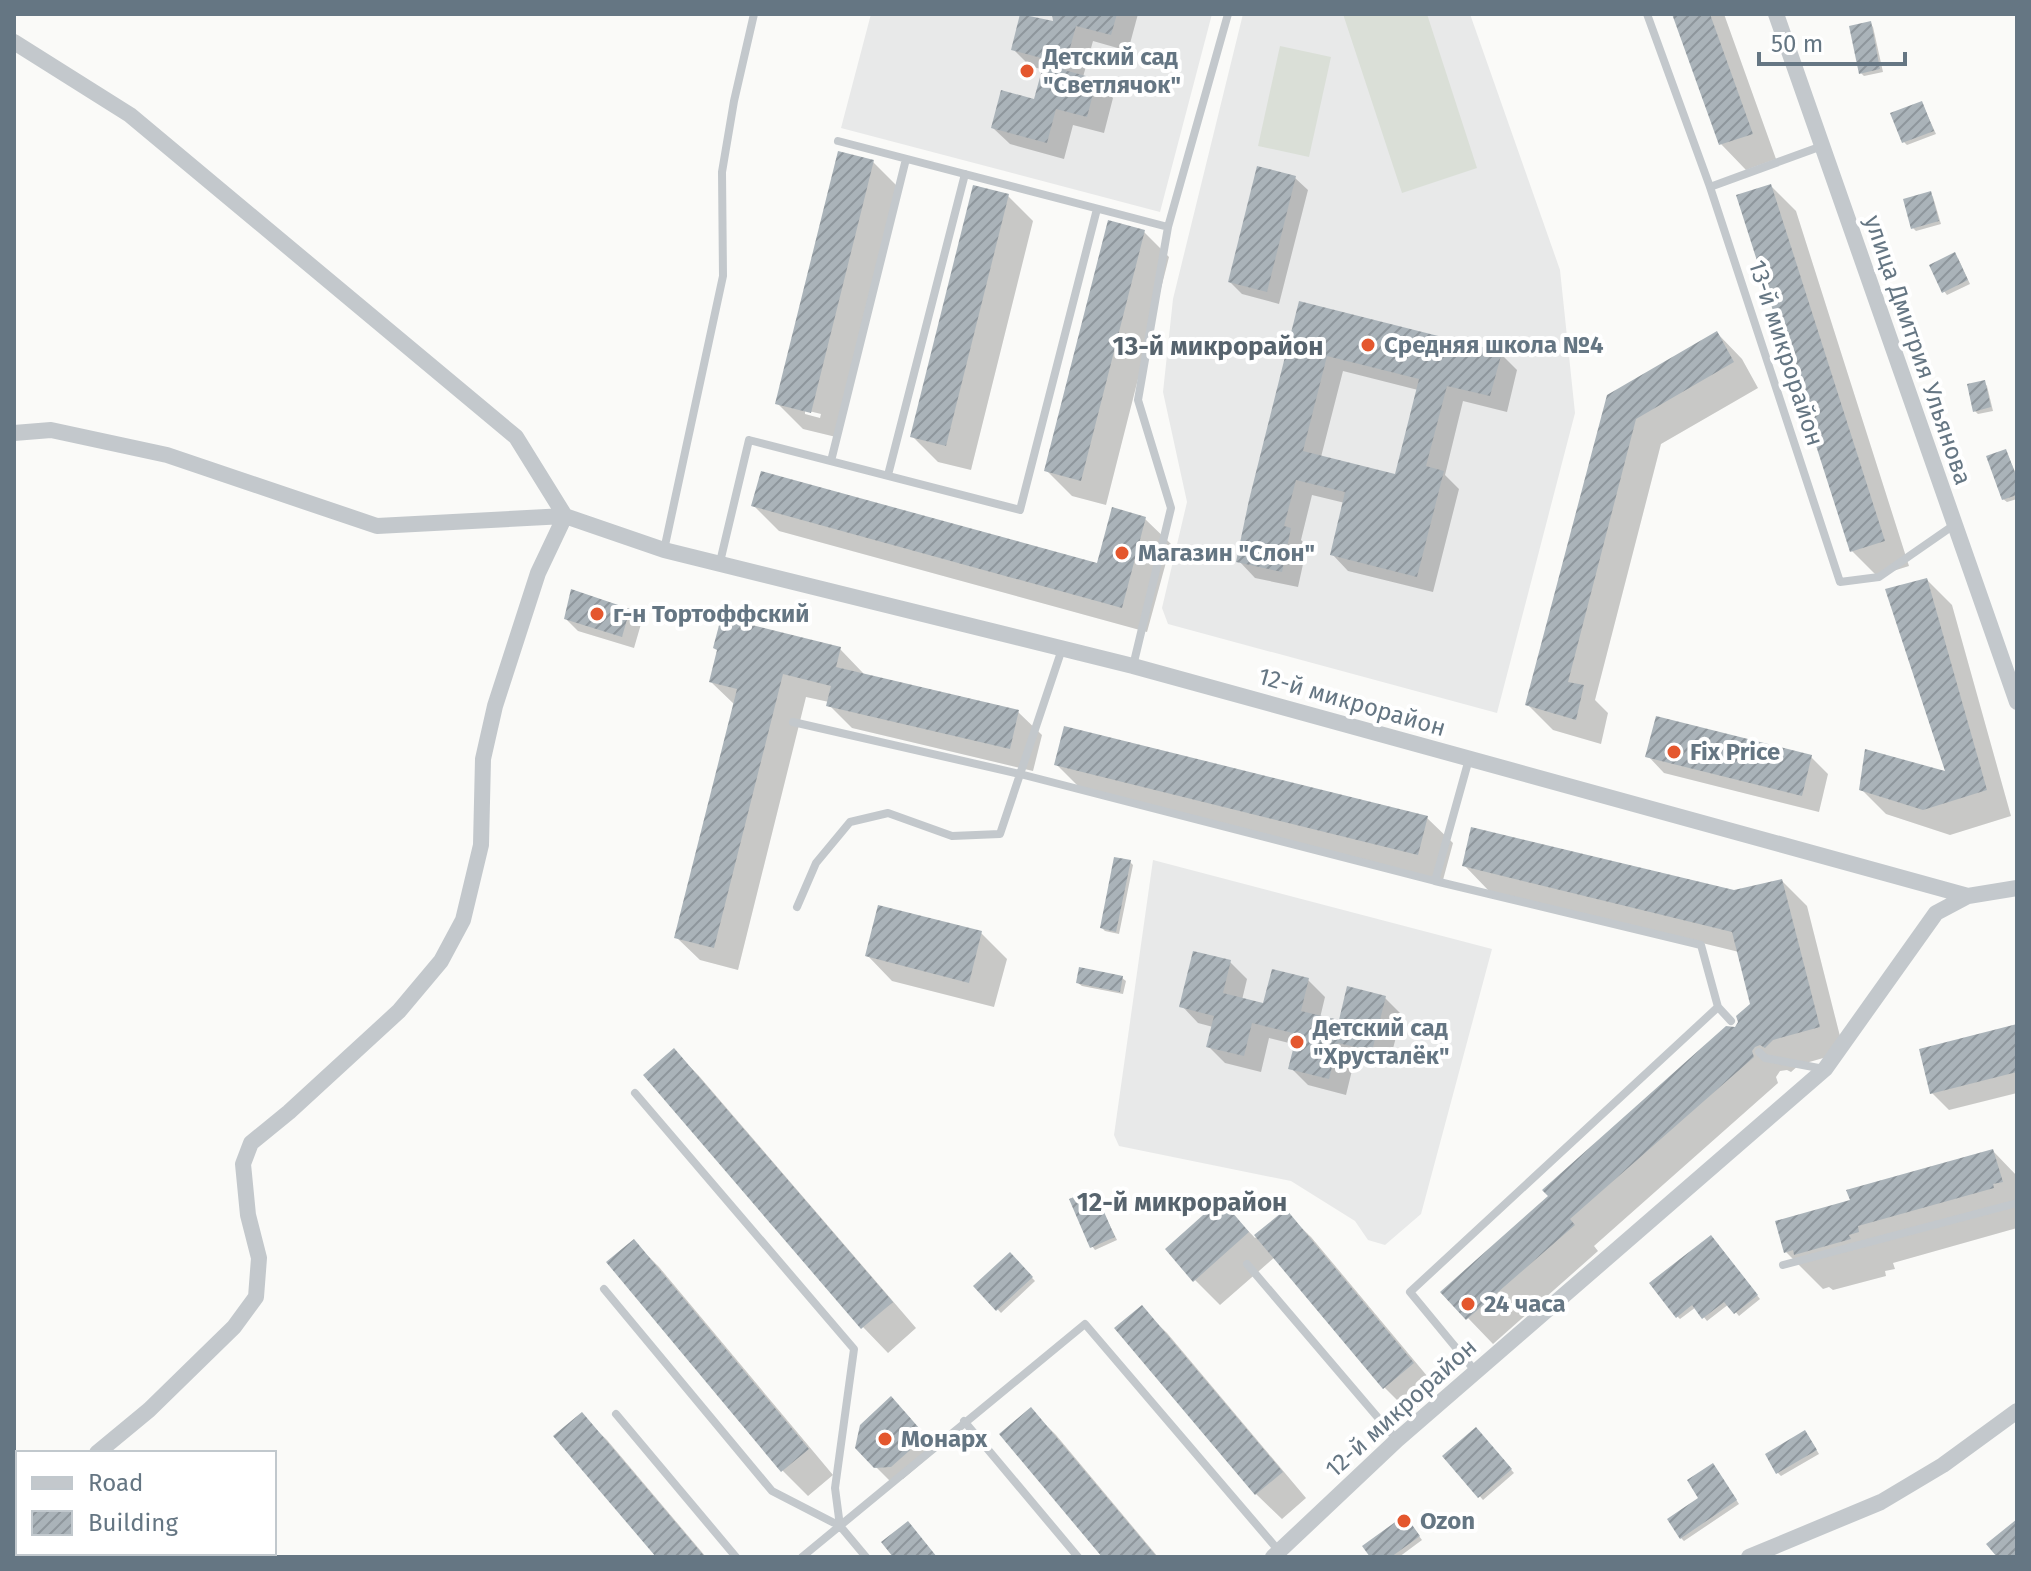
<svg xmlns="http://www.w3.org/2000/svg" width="2031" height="1571" font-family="'Fira Sans',sans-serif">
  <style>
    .built { fill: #e8e9e9 }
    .pitch { fill: #dadfd7 }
    .shadow { fill: #0003; fill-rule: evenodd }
    .building { fill: url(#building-hatch); fill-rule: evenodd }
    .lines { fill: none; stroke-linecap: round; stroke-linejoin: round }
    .lane { stroke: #c3c8cc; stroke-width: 8 }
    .street { stroke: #c3c8cc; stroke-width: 16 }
    .poi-dot { fill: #e4572e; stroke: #fff; stroke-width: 3 }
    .labels { text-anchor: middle; stroke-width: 8; stroke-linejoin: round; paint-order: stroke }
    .poi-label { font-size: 24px; font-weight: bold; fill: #657683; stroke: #fff; text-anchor: start }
    .street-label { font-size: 24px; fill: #657683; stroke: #fff }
    .neighbourhood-label { font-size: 26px; font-weight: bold; fill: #57646e; stroke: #fff }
  </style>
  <defs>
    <pattern id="building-hatch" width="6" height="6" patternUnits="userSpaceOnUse" patternTransform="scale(2)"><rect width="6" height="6" fill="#aab3b9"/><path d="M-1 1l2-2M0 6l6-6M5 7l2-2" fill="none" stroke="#8e969c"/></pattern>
  </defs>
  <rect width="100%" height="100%" fill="#fafaf8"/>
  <path class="built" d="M 871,14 L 1212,14 L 1160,212 L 841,128 Z
    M 1243,14 L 1470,14 L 1560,270 L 1575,413 L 1497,713 L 1168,624 L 1162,608 L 1187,502 L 1163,392 L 1173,299 Z
    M 1153,860 L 1492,949 L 1421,1214 L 1385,1245 L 1368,1240 L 1355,1221 L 1291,1181 L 1119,1146 L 1114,1135 Z"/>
  <path class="pitch" d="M 1343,14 L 1427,14 L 1477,168 L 1402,193 Z
    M 1280,46 L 1331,57 L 1309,157 L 1258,146 Z"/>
  <path class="shadow" d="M 1057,14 L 1138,14 L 1128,51 L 1093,41 L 1083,77 L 1096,81 L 1113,98 L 1104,133 L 1073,125 L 1064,159 L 1010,144 L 993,128 L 1035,102 L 1044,70 L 1030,66 L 1013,49 L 1055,24 Z
    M 1674,14 L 1724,14 L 1776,159 L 1746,170 L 1721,144 Z
    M 1870,23 L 1873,27 L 1883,72 L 1864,76 L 1861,73 Z
    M 1922,103 L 1936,134 L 1907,145 L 1904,142 Z
    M 873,162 L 898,187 L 836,437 L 803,429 L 778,404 ZM 805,410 L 821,414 L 820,418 L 805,414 Z
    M 1295,178 L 1308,190 L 1279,304 L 1242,294 L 1230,282 Z
    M 1771,186 L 1796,211 L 1909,566 L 1877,576 L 1852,551 Z
    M 1930,193 L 1933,197 L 1941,224 L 1916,231 L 1913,228 Z
    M 1008,196 L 1033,221 L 971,470 L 938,462 L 913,437 Z
    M 1144,232 L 1169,257 L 1106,505 L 1072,496 L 1047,471 Z
    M 1958,258 L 1970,284 L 1947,295 L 1944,291 Z
    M 1300,304 L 1501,354 L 1517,370 L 1507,412 L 1463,401 L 1445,475 L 1459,489 L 1433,592 L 1348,571 L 1332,554 L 1345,503 L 1312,495 L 1301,540 L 1307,546 L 1298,587 L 1255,578 L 1239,561 ZM 1343,371 L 1418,390 L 1396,476 L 1321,457 Z
    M 1717,333 L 1742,359 L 1758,388 L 1661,444 L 1595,700 L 1608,713 L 1601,744 L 1553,730 L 1528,705 L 1608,397 Z
    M 1984,382 L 1987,386 L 1993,411 L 1978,414 L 1975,411 Z
    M 2006,451 L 2017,476 L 2017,499 L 2007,502 L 2003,499 Z
    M 754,506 L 1098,565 L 1145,519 L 1171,544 L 1147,632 L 779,531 Z
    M 1927,580 L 1952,605 L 2011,816 L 1950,835 L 1886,814 L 1861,789 L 1948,774 Z
    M 629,611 L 641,624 L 634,648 L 578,631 L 566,619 Z
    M 752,624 L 757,629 L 840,649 L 863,673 L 862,675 L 1018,712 L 1042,735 L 1033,771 L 852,728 L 829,705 L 829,702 L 806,697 L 738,970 L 700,960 L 676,937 L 735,705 L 711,682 Z
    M 1648,756 L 1811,757 L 1828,774 L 1819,812 L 1664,773 Z
    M 1056,764 L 1427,818 L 1453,843 L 1443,880 L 1082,790 Z
    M 1130,862 L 1133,865 L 1119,934 L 1105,931 L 1102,928 Z
    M 1464,865 L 1734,892 L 1782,881 L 1807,906 L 1844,1052 L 1799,1065 L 1791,1072 L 1787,1070 L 1780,1071 L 1776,1077 L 1778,1083 L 1594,1246 L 1598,1251 L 1493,1344 L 1443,1292 L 1736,1029 L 1753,1005 L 1739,952 L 1489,891 Z
    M 981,933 L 1007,959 L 994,1007 L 892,981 L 867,955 Z
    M 1230,962 L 1247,979 L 1242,1000 L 1265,1006 L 1308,980 L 1325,997 L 1320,1018 L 1340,1023 L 1385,998 L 1402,1015 L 1388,1067 L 1355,1058 L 1346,1095 L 1308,1085 L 1291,1068 L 1297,1045 L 1269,1038 L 1261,1072 L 1225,1063 L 1208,1046 L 1213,1027 L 1198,1023 L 1182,1006 Z
    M 1122,978 L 1126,981 L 1123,994 L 1082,986 L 1078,983 Z
    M 2017,1026 L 2017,1093 L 1949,1110 L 1932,1093 Z
    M 674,1051 L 699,1076 L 916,1328 L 888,1353 L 863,1327 Z
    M 1993,1151 L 2017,1176 L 2017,1228 L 1893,1263 L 1895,1269 L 1885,1271 L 1886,1276 L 1833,1290 L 1829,1287 L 1823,1289 L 1786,1252 L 1852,1202 Z
    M 1093,1191 L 1117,1240 L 1095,1250 L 1092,1246 Z
    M 1221,1202 L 1255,1238 L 1285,1212 L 1311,1237 L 1438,1389 L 1410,1413 L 1385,1388 L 1275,1257 L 1220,1305 L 1195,1280 Z
    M 1714,1241 L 1760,1299 L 1739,1316 L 1729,1304 L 1707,1321 L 1696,1307 L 1680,1319 L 1677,1316 Z
    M 634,1242 L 659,1267 L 833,1475 L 808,1496 L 783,1471 L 609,1262 Z
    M 1010,1255 L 1035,1281 L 1001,1313 L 976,1286 Z
    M 1141,1308 L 1167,1333 L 1306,1498 L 1282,1519 L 1256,1494 Z
    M 1031,1410 L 1056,1435 L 1158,1557 L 1105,1557 Z
    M 904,1411 L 937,1450 L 903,1479 L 889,1480 L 857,1448 Z
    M 581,1415 L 607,1440 L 706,1557 L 658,1557 Z
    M 1476,1430 L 1514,1473 L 1483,1500 L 1445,1456 Z
    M 1808,1436 L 1819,1454 L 1781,1476 L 1778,1473 Z
    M 1716,1469 L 1739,1504 L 1684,1541 L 1681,1538 Z
    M 1408,1521 L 1422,1540 L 1399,1557 L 1373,1557 Z"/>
  <path class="building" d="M 1020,14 L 1053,21 L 1052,14 L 1117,14 L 1111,35 L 1076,26 L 1064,70 L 1097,79 L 1087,117 L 1056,109 L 1047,143 L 991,128 L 1001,90 L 1034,99 L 1045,59 L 1011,50 Z
    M 1672,14 L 1710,14 L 1753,134 L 1719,145 Z
    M 1871,21 L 1880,69 L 1859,74 L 1849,26 Z
    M 1922,101 L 1934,131 L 1902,143 L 1890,113 Z
    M 838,151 L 874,160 L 811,413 L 775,404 Z
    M 1257,166 L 1296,176 L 1267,292 L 1228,282 Z
    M 1771,184 L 1885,541 L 1850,552 L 1736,195 Z
    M 973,185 L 1009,194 L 946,446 L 910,437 Z
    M 1931,191 L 1939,221 L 1911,229 L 1903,199 Z
    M 1108,220 L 1145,230 L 1081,481 L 1044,471 Z
    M 1955,252 L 1968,280 L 1942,293 L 1929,265 Z
    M 1299,301 L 1502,352 L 1490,396 L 1447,386 L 1426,466 L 1444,471 L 1417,577 L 1330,555 L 1345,492 L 1296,480 L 1284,526 L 1291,528 L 1282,572 L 1236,562 L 1249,500 ZM 1327,356 L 1419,379 L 1395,474 L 1303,451 Z
    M 1717,331 L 1734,362 L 1636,419 L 1568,682 L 1584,685 L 1576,720 L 1525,705 L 1607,395 Z
    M 1985,380 L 1991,407 L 1973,412 L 1967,384 Z
    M 2006,449 L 2017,478 L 2017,495 L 2002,500 L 1986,456 Z
    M 761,471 L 1097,563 L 1112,507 L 1146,517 L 1122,608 L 751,506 Z
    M 1927,578 L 1987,790 L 1923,810 L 1859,790 L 1865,749 L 1945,771 L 1885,589 Z
    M 571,589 L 630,609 L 622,637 L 564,619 Z
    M 722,614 L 753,622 L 752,625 L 841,647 L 836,667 L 1019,710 L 1010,749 L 826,706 L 831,686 L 783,674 L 714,948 L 674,938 L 737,689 L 709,682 L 717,650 L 713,648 Z
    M 1656,716 L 1812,755 L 1802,796 L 1645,757 Z
    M 1064,726 L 1428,816 L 1418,855 L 1054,765 Z
    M 1471,827 L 1734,890 L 1782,879 L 1820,1027 L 1773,1040 L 1765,1048 L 1760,1045 L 1755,1047 L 1752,1051 L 1754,1057 L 1570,1219 L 1575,1225 L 1466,1320 L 1440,1292 L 1548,1196 L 1542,1190 L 1726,1026 L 1735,1027 L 1738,1022 L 1736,1016 L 1750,1004 L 1732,932 L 1462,866 Z
    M 1114,857 L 1131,860 L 1116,932 L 1100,928 Z
    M 878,905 L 982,931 L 969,983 L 865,956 Z
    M 1193,951 L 1231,960 L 1223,993 L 1263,1003 L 1272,969 L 1309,978 L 1301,1011 L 1339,1020 L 1347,986 L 1386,996 L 1372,1051 L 1338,1043 L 1329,1079 L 1288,1069 L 1297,1034 L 1252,1023 L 1244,1056 L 1206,1047 L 1214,1016 L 1179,1007 Z
    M 1079,967 L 1123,976 L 1120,992 L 1076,983 Z
    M 2017,1024 L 2017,1072 L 1930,1094 L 1919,1049 Z
    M 674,1048 L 893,1302 L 861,1329 L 643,1075 Z
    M 1993,1149 L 2003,1182 L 1993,1184 L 1994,1188 L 1858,1226 L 1859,1232 L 1849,1235 L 1851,1239 L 1794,1255 L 1793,1250 L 1784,1253 L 1775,1221 L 1850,1200 L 1846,1190 Z
    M 1094,1189 L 1115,1237 L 1090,1248 L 1069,1199 Z
    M 1221,1199 L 1249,1232 L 1193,1282 L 1165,1249 Z
    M 1286,1209 L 1414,1363 L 1383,1389 L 1254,1235 Z
    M 1711,1235 L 1758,1295 L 1734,1314 L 1724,1302 L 1702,1319 L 1692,1305 L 1676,1318 L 1649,1283 Z
    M 634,1239 L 809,1449 L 781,1472 L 606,1262 Z
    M 1010,1252 L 1033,1277 L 996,1311 L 973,1286 Z
    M 1142,1305 L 1283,1472 L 1255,1495 L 1114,1328 Z
    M 891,1396 L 926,1436 L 891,1467 L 874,1468 L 855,1448 L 860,1425 Z
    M 1031,1407 L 1157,1557 L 1102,1557 L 999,1434 Z
    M 582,1412 L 705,1557 L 656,1557 L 553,1436 Z
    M 1476,1427 L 1512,1469 L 1478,1498 L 1442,1456 Z
    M 1805,1430 L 1817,1450 L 1776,1474 L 1765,1454 Z
    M 1713,1463 L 1737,1500 L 1680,1539 L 1667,1519 L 1698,1498 L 1687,1480 Z
    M 1405,1515 L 1420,1536 L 1391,1557 L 1370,1557 L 1362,1546 Z
    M 2017,1519 L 2017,1557 L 1997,1557 L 1986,1544 Z
    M 908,1521 L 937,1557 L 893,1557 L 881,1542 Z"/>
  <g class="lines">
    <path class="lane" d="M 1647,14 L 1710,187 L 1840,582 L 1879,577 L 1954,525
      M 838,141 L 1168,227
      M 1710,187 L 1822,146
      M 831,461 L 906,159
      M 888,475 L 965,174
      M 664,550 L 723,276 L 722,172 L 734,101 L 754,14
      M 720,562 L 749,440 L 1020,510 L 1097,209
      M 1133,666 L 1171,508 L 1138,400 L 1168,227 L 1228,14
      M 793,722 L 1020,774 L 1435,881 L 1469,759
      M 1435,881 L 1701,945 L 1718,1007 L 1410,1292 L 1476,1372
      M 797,907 L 816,863 L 850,822 L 888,813 L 952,836 L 1000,834 L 1062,649
      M 1718,1007 L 1731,1021
      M 1759,1052 L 1765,1058 L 1824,1069
      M 635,1093 L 854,1349 L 835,1488 L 840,1526
      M 1247,1264 L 1397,1440
      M 1783,1265 L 2017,1203
      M 604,1289 L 772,1491 L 840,1526 L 866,1557
      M 616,1414 L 736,1557
      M 964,1421 L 1078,1557
      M 802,1557 L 1085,1324 L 1279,1551"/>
    <path class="street" d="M 1776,14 L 2017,702
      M 14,42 L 130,115 L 516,437 L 565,516 L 664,550 L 1133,666 L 1968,896
      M 14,433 L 51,430 L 167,455 L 377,526 L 565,516 L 538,573 L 495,706 L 483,759 L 481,845 L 463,920 L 441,961 L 399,1011 L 289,1112 L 251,1143 L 243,1164 L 248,1215 L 259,1258 L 256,1297 L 234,1327 L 149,1410 L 97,1453
      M 14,1518 L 18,1515
      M 1273,1557 L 1397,1440 L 1825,1069 L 1936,913 L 1968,896 L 2017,888
      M 1749,1557 L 1881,1502 L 1943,1465 L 2017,1411"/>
  </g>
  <g class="poi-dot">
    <circle cx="1027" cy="71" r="8"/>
    <circle cx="1368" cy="345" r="8"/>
    <circle cx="1122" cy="553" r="8"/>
    <circle cx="597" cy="614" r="8"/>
    <circle cx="1674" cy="752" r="8"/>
    <circle cx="1297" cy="1042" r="8"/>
    <circle cx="1468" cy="1304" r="8"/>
    <circle cx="885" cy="1439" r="8"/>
    <circle cx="1404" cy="1521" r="8"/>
  </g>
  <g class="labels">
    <g class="poi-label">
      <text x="1043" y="65">Детский сад<tspan x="1043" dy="28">"Светлячок"</tspan></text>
      <text x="1384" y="353">Средняя школа №4</text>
      <text x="1138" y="561">Магазин "Слон"</text>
      <text x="613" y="622">г-н Тортоффский</text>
      <text x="1690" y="760">Fix Price</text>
      <text x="1313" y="1036">Детский сад<tspan x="1313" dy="28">"Хрусталёк"</tspan></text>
      <text x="1484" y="1312">24 часа</text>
      <text x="901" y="1447">Монарх</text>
      <text x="1420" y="1529">Ozon</text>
    </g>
    <g class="street-label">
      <text transform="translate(1918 350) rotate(71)" y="8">улица Дмитрия Ульянова</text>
      <text transform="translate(1786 353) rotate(72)" y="8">13-й микрорайон</text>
      <text transform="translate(1352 702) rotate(16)" y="8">12-й микрорайон</text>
      <text transform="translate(1401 1408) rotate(-42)" y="8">12-й микрорайон</text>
    </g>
    <g class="neighbourhood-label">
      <text x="1218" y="355">13-й микрорайон</text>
      <text x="1182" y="1211">12-й микрорайон</text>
    </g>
  </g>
  <rect width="2031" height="1571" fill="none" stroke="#657683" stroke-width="32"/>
  <rect x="16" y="1451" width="260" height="104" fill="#ffffff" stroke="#c1c8cd" stroke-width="2"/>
  <rect x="32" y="1477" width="40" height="12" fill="#c3c8cc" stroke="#c1c8cd" stroke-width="2"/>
  <text x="88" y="1491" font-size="24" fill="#657683">Road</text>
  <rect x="32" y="1511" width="40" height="24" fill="url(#building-hatch)" stroke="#c1c8cd" stroke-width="2"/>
  <text x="88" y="1531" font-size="24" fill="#657683">Building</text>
  <path d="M1759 52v12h146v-12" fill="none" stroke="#657683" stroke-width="4"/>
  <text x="1771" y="52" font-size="24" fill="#657683" stroke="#ffffff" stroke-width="6" paint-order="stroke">50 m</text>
</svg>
